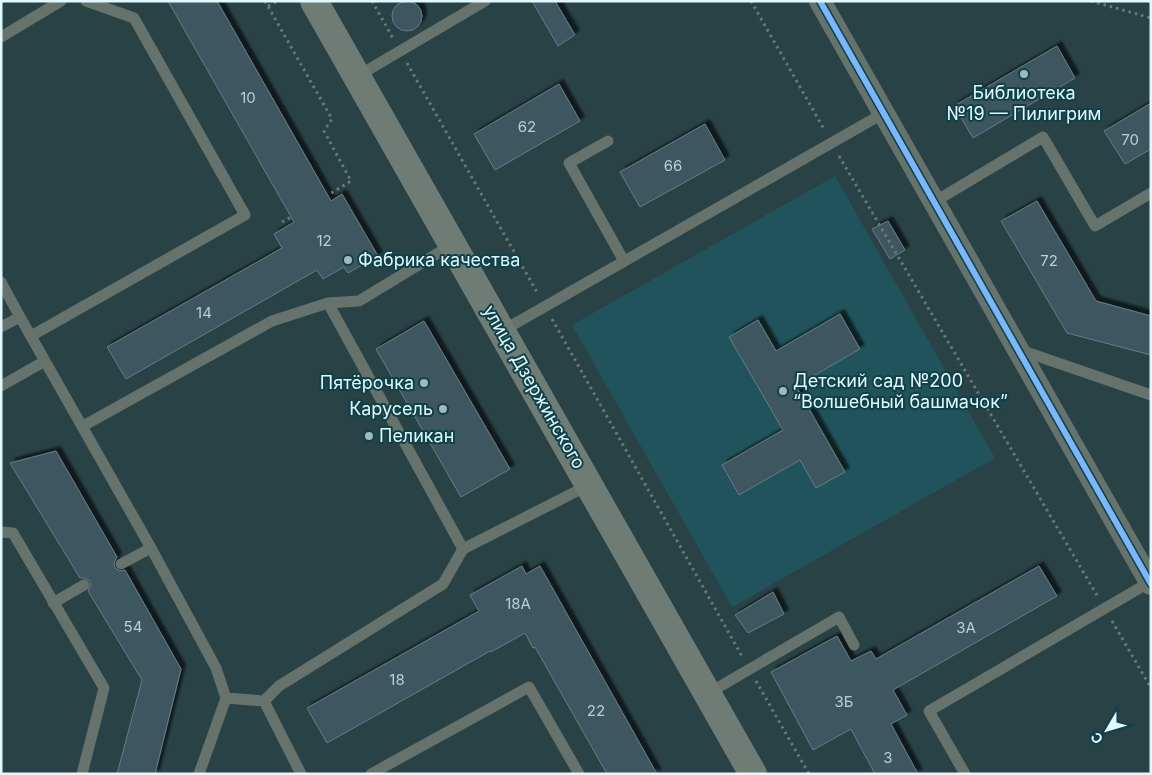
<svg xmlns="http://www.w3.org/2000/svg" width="1152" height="775" font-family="Inter,sans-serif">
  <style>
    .built { fill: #21535c }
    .building { fill: #3e575f; stroke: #657d86; filter: url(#shadow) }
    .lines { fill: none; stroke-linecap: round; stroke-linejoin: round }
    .path { stroke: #6b7876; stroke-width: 3; stroke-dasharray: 2.5 4; stroke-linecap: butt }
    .service { stroke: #66726c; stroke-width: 11 }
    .minor { stroke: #66726c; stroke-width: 22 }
    .secondary { stroke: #6f7c75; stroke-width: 28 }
    .cycleway-casing { stroke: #104048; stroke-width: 9 }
    .cycleway { stroke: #7ab7fb; stroke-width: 6 }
    .poi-dot { fill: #a1b9be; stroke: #104048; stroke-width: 2 }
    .labels { text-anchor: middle; stroke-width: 4; stroke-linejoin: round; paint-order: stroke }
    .number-label { font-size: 15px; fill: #b8d0d6 }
    .poi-label { font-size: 18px; fill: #e1f9fe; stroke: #104048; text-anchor: start }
    .street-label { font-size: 18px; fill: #e1f9fe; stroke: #104048 }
  </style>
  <defs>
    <filter id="shadow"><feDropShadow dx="4.5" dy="-4.5" stdDeviation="1" flood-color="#0009"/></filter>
  </defs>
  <rect width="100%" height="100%" fill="#294246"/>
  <path class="built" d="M 835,176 L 995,458 L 732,607 L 572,325 Z"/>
  <path class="building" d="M 168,1 L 217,1 L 331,201 L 342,194 L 378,256 L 348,273 L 344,267 L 323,279 L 317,270 L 126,379 L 107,347 L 282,248 L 274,234 L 294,222 Z
    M 532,1 L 555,1 L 575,35 L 558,46 Z
    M392 16a15 15 0 1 1 30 0a15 15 0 1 1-30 0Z
    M 1057,46 L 1075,78 L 973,138 L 954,106 Z
    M 559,84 L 580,121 L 495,170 L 474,134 Z
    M 1151,103 L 1151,149 L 1125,164 L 1104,131 Z
    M 705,124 L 725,160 L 640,207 L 620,172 Z
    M 1037,201 L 1096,301 L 1151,316 L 1151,355 L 1067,333 L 1001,221 Z
    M 888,221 L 905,250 L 890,259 L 872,229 Z
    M 840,314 L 860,349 L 796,386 L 845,472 L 816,488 L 800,460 L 739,495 L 722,465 L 783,430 L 729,337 L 758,320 L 776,351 Z
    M 424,321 L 510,469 L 461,497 L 376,349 Z
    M 56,451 L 117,557 L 114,563 L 115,568 L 120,571 L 125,570 L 181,669 L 155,774 L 117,774 L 142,680 L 88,591 L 91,585 L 90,581 L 84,578 L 80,578 L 10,463 Z
    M 522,566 L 526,574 L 540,566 L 657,774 L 607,774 L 535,647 L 533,648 L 525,633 L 491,652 L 490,651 L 327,743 L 307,708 L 479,611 L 470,595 Z
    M 1039,566 L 1057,596 L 893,690 L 907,715 L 891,724 L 918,774 L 875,774 L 851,729 L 813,750 L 771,672 L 837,636 L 851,661 L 871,651 L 876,659 Z
    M 773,592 L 784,614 L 748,633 L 735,615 Z"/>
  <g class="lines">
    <path class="path" d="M 265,1 L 332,119 L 324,131 L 351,181 L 328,195
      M 372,1 L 394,40
      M 751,1 L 825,131
      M 1091,1 L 1151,18
      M 268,6 L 278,1
      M 407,63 L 538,294
      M 839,156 L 1098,597
      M 282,222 L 291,217
      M 552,319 L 743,658
      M 1112,621 L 1151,688
      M 756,681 L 809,774"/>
    <path class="service" d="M 1,37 L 61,1
      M 356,77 L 485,1
      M 608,141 L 569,163 L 624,261
      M 934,202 L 1043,137 L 1095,226 L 1151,193
      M 1,282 L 20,317
      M 328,303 L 463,549 L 589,485
      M 1,327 L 20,317 L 151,548 L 121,564
      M 502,331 L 884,113
      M 31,336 L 245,215 L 134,18 L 86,1
      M 1020,350 L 1151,395
      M 1,386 L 45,361
      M 83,426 L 272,321 L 328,303 L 359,301 L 453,244
      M 1,532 L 13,533 L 104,688 L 82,774
      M 151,548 L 216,668 L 226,698 L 199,774
      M 53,603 L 84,585
      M 707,694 L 839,617 L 854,645
      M 226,698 L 264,701
      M 264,701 L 279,686 L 443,584 L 463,549
      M 264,701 L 301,774
      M 371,774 L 529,687 L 579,774
      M 965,774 L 929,711 L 1150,582"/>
    <path class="minor" d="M 820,1 L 1151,584"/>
    <path class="secondary" d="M 314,1 L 753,774"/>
    <g class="cycleway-casing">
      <path id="cycleway" d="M 820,1 L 1151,584"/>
    </g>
    <use href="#cycleway" class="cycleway"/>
  </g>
  <g class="poi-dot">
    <circle cx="1024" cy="74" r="5"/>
    <circle cx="348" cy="260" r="5"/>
    <circle cx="424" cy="383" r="5"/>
    <circle cx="783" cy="391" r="5"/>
    <circle cx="443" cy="409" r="5"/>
    <circle cx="369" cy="436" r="5"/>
  </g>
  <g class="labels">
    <g class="number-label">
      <text x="248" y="103">10</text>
      <text x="527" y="132">62</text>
      <text x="1130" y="145">70</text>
      <text x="673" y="171">66</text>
      <text x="324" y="246">12</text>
      <text x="1049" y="266">72</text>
      <text x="204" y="318">14</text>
      <text x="518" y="609">18А</text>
      <text x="133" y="632">54</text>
      <text x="966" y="633">3А</text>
      <text x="397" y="685">18</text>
      <text x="844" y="707">3Б</text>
      <text x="596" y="716">22</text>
      <text x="888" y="763">3</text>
    </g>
    <g class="poi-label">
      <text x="1024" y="99" text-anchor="middle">Библиотека<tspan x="1024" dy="21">№19 — Пилигрим</tspan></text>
      <text x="358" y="266">Фабрика качества</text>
      <text x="793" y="387">Детский сад №200<tspan x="793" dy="21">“Волшебный башмачок”</tspan></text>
      <text x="414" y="389" text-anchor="end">Пятёрочка</text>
      <text x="433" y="415" text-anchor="end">Карусель</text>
      <text x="379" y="442">Пеликан</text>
    </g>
    <g class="street-label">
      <text transform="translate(534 387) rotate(60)" y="6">улица Дзержинского</text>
    </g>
  </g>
  <rect width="1152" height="775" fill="none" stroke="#e1f9fe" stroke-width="5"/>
  <g transform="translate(1107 730) rotate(232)" stroke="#104048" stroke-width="4" paint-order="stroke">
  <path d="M0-4L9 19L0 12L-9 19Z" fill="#e1f9fe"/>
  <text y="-8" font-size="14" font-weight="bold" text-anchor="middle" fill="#e1f9fe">С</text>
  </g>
</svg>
